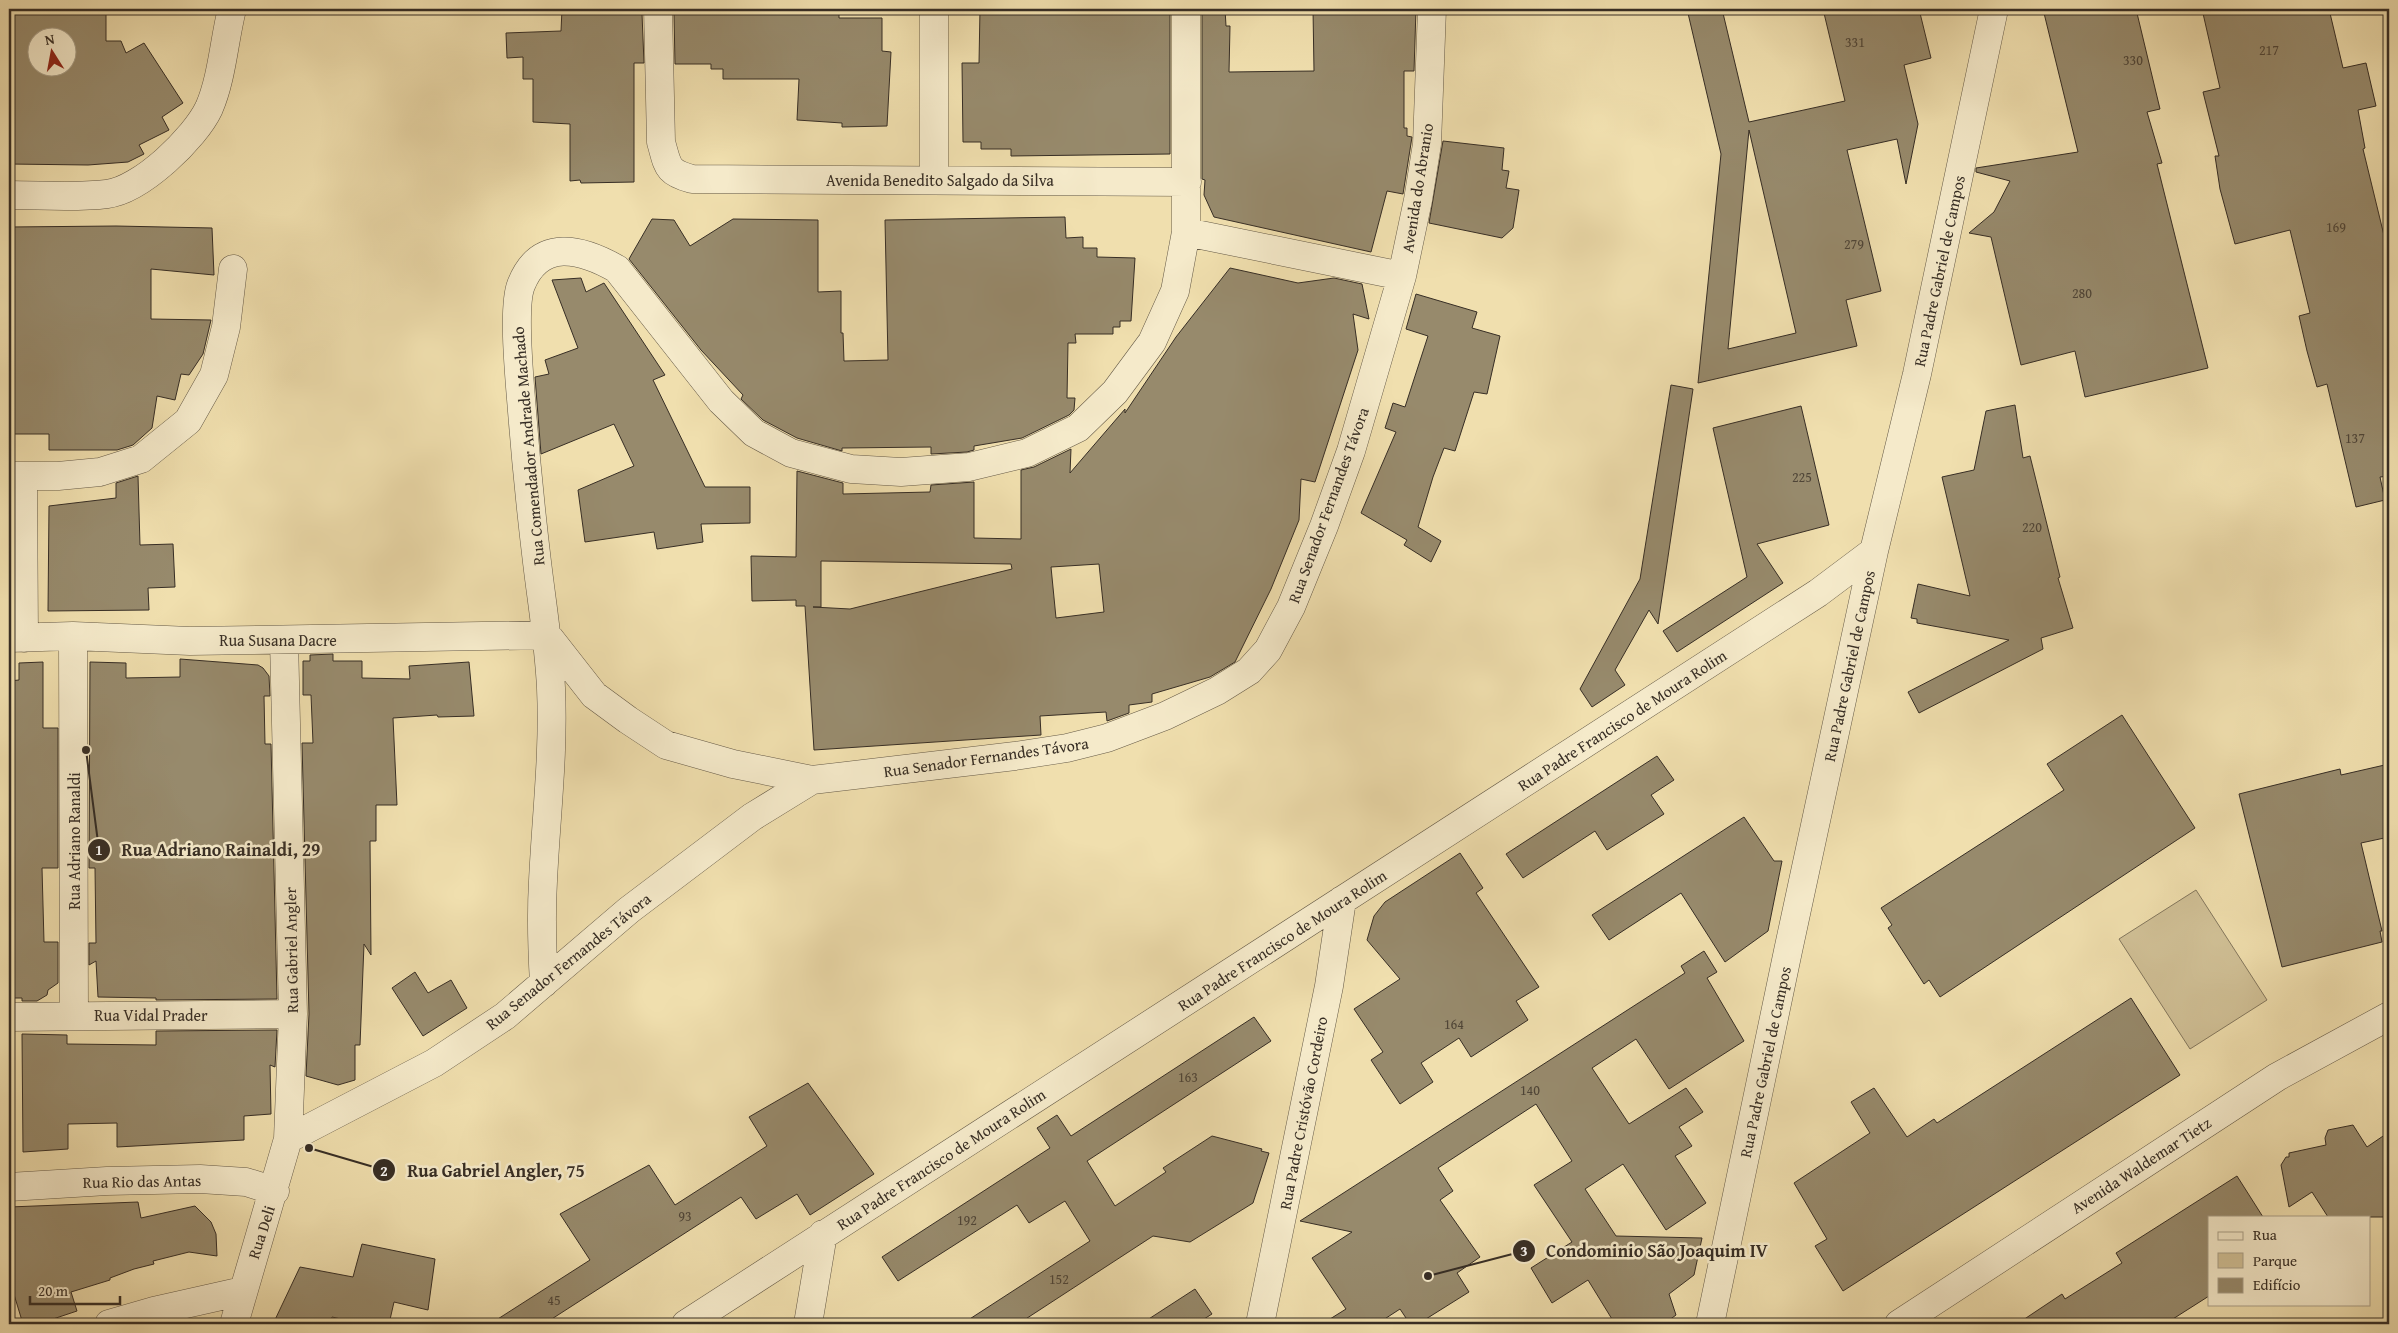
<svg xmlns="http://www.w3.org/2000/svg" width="2398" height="1333" font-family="'Gentium Book Plus',serif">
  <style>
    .green { fill: #d1c197; stroke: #84785e }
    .building { fill: #978a6c; stroke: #372e25; fill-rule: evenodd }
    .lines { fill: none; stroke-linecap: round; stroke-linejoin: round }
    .minor-casing { stroke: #655a47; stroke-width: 29 }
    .minor { stroke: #f5eaca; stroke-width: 28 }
    .labels { text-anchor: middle; stroke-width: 5; stroke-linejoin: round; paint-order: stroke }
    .number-label { font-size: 14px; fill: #4f4537 }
    .street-label { font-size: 16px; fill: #372e25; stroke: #f5eaca }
    .leader { fill: none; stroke: #372e25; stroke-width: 2 }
    .callout-dot { fill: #372e25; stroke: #f5eaca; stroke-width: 2 }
    .mark-label { font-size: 15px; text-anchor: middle; font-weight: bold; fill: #fff }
    .callout-label { font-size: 18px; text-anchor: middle; font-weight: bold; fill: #372e25; stroke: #f5eaca; stroke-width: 5; stroke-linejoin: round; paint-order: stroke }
  </style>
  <rect width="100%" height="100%" fill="#f0dfae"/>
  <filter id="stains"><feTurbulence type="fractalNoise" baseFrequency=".004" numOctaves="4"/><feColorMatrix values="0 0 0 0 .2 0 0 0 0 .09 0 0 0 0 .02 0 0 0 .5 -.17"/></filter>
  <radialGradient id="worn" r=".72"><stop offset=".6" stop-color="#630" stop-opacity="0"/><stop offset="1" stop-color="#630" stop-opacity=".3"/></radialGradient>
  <path class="green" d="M 2196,890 L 2267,1000 L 2190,1049 L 2119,939 Z"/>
  <path class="building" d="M 9,9 L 106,9 L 106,41 L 121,41 L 126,53 L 144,43 L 183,103 L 162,117 L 169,130 L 139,145 L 144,154 L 128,162 L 88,165 L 9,164 ZM 38,38 L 68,38 L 68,68 L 38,68 Z
    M 562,9 L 634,9 L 634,14 L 642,14 L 644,63 L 634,63 L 634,182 L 581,183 L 580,180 L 570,181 L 570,124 L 533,122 L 533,79 L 523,79 L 523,57 L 507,58 L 506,33 L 561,31 Z
    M 720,9 L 839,9 L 839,18 L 882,18 L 882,51 L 891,52 L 887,126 L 842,127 L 842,123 L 797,120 L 799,79 L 723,79 L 723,69 L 711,69 L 711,64 L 675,64 L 674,14 L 720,14 Z
    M 980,9 L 1170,9 L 1170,154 L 1011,156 L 1011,149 L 981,149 L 981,142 L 963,142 L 962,63 L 979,63 Z
    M 1202,9 L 1225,9 L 1226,26 L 1230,26 L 1229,72 L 1314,71 L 1313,9 L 1416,9 L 1414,71 L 1404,71 L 1404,128 L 1407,128 L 1407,136 L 1412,137 L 1403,194 L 1387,191 L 1371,252 L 1214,217 L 1204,195 L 1205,180 L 1202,179 Z
    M 1687,9 L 1722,9 L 1749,122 L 1845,101 L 1823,9 L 1919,9 L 1931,58 L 1904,65 L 1918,124 L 1906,184 L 1897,139 L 1847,150 L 1881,291 L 1846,300 L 1857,346 L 1698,383 L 1721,154 ZM 1749,130 L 1796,333 L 1728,349 Z
    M 2043,9 L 2136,9 L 2160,109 L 2147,112 L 2162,163 L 2157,164 L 2208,368 L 2085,397 L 2075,351 L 2021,365 L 1991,237 L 1969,233 L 1994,212 L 2010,181 L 1976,172 L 1976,168 L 2078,152 Z
    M 2202,9 L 2329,9 L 2343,68 L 2366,63 L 2376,106 L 2358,110 L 2365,148 L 2363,149 L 2389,256 L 2389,476 L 2380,477 L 2385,500 L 2356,507 L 2327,384 L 2317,387 L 2307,351 L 2299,316 L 2310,313 L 2290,230 L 2235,244 L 2220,189 L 2215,156 L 2219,156 L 2203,92 L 2220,88 Z
    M 1443,141 L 1504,148 L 1502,170 L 1509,171 L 1506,188 L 1519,190 L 1513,228 L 1502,238 L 1429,223 Z
    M 1065,217 L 1066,238 L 1083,237 L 1083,248 L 1097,248 L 1097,257 L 1135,258 L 1131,321 L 1120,321 L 1120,327 L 1113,327 L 1113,334 L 1075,334 L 1076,343 L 1068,343 L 1067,398 L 1075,398 L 1074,410 L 1069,415 L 1022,438 L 974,446 L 974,450 L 967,452 L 931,454 L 931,447 L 842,448 L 842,451 L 797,438 L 763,420 L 741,399 L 743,395 L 701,350 L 629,259 L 652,219 L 674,220 L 690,246 L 733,219 L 818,220 L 818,292 L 841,291 L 841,333 L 843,333 L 844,361 L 888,360 L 885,220 Z
    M 116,226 L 212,228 L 214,275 L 151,269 L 151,319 L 211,320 L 203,354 L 189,375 L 181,374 L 175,400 L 157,396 L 152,428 L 133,445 L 117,450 L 49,450 L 49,434 L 9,434 L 9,227 Z
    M 1230,268 L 1298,283 L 1334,278 L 1362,284 L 1369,319 L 1353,314 L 1358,350 L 1315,482 L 1301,479 L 1299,520 L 1271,589 L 1235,662 L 1210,677 L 1152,694 L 1152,702 L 1129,705 L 1129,713 L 1107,721 L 1106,712 L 1040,716 L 1041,735 L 814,750 L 805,606 L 796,606 L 796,600 L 752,601 L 751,556 L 796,557 L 797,471 L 843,483 L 843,494 L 930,492 L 931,485 L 974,482 L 974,538 L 1021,539 L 1021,470 L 1034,467 L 1071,449 L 1070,473 L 1125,409 L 1125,413 L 1176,337 ZM 821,561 L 1011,564 L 1012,569 L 850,609 L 813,607 L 821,607 ZM 1099,564 L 1104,612 L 1056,618 L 1051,567 Z
    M 581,278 L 586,292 L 604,283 L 665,375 L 653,380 L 705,487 L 750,487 L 750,523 L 701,524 L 703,542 L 657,549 L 654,532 L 585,542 L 578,490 L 634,466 L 614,424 L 541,454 L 535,377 L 549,374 L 545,360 L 578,348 L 552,280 Z
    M 1416,294 L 1477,312 L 1472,328 L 1500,336 L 1487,394 L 1474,392 L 1455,451 L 1444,448 L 1433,477 L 1418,527 L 1441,541 L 1431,562 L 1404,545 L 1407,540 L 1361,513 L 1396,432 L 1385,428 L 1393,403 L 1405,407 L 1428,336 L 1406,329 Z
    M 1671,385 L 1693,389 L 1658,624 L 1649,610 L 1615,670 L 1625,685 L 1592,707 L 1580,689 L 1640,579 Z
    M 2015,405 L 2023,458 L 2030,456 L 2060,577 L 2058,578 L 2073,628 L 2041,638 L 2043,649 L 1919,713 L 1908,692 L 2009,640 L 1917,623 L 1917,619 L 1911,618 L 1918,584 L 1970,596 L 1942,477 L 1974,470 L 1986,411 Z
    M 1801,406 L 1829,525 L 1757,544 L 1783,583 L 1677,652 L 1663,631 L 1747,577 L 1713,428 Z
    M 138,476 L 140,545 L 173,544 L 175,587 L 148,588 L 149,610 L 48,611 L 49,506 L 116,498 L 116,483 Z
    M 333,654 L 333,661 L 362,661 L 362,678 L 410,679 L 409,666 L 469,662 L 474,716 L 438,717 L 437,715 L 393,718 L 397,805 L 376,805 L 376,841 L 370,841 L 371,955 L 364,944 L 360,1045 L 355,1045 L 355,1080 L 338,1085 L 306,1076 L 309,1014 L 302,743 L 313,743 L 311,695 L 303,695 L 303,661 L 310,661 L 310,655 Z
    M 180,659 L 258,665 L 263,668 L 269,676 L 270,696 L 264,696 L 265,744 L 271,744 L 277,999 L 156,1000 L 156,998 L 98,997 L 96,961 L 89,965 L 89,943 L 96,943 L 95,868 L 89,868 L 90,662 L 126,663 L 126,678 L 180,677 Z
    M 43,662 L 43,728 L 58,728 L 58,868 L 42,868 L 44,942 L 58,942 L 58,983 L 48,990 L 47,995 L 37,1001 L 22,1001 L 22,998 L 9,998 L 9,681 L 19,680 L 19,663 Z
    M 2122,715 L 2195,828 L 1940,997 L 1929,980 L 1924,984 L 1888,928 L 1892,925 L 1881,908 L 2064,790 L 2047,764 Z
    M 1657,756 L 1674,780 L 1651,795 L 1664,814 L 1607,850 L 1595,831 L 1523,878 L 1506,854 Z
    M 2389,764 L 2389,837 L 2361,843 L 2382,931 L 2380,931 L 2382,942 L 2282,967 L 2239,794 L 2340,769 L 2341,775 Z
    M 1744,817 L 1774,861 L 1782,861 L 1768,931 L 1725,962 L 1681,893 L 1609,940 L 1592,915 Z
    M 1460,853 L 1483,888 L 1476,893 L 1539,987 L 1516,1001 L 1528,1020 L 1471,1057 L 1459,1038 L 1421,1063 L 1433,1082 L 1400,1104 L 1371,1060 L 1383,1052 L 1354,1009 L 1400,979 L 1367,940 L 1374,916 L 1385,902 Z
    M 1704,951 L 1717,972 L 1707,978 L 1744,1041 L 1669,1089 L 1636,1039 L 1592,1068 L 1629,1124 L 1686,1088 L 1703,1112 L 1679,1127 L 1692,1146 L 1675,1156 L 1706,1203 L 1666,1230 L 1623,1164 L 1585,1189 L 1616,1236 L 1702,1238 L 1694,1275 L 1669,1294 L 1676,1315 L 1664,1324 L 1615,1324 L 1588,1280 L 1552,1303 L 1531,1268 L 1572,1242 L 1534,1185 L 1572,1161 L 1536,1104 L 1438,1168 L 1453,1191 L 1440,1200 L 1480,1257 L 1457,1273 L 1469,1292 L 1418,1324 L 1410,1324 L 1400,1309 L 1377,1324 L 1322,1324 L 1346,1309 L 1312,1258 L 1352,1232 L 1300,1221 L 1685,973 L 1681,966 Z
    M 415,972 L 428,993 L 451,980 L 467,1008 L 423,1036 L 392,988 Z
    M 2131,998 L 2180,1075 L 1843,1291 L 1815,1246 L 1827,1239 L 1794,1183 L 1870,1133 L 1851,1102 L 1874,1088 L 1907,1137 L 1934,1119 L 1937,1123 Z
    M 1254,1017 L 1271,1041 L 1087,1161 L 1115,1206 L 1166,1172 L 1163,1168 L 1212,1136 L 1262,1149 L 1261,1151 L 1269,1153 L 1253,1203 L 1190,1242 L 1153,1236 L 1018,1324 L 962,1324 L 1090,1241 L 1065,1201 L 1029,1223 L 1017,1205 L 898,1281 L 882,1257 L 1050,1148 L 1037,1128 L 1057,1115 L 1071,1136 Z
    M 277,1030 L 275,1067 L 270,1065 L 271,1114 L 244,1116 L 244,1140 L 117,1147 L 117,1123 L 68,1124 L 68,1149 L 23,1152 L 22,1034 L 67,1035 L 67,1044 L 156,1045 L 156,1031 Z
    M 808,1083 L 874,1174 L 810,1215 L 797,1194 L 756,1219 L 741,1197 L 544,1324 L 490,1324 L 590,1260 L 560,1214 L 649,1165 L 675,1205 L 767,1146 L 749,1117 Z
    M 2353,1125 L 2367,1147 L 2389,1132 L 2389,1217 L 2328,1217 L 2312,1192 L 2289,1207 L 2281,1165 L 2286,1157 L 2289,1157 L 2289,1153 L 2326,1145 L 2325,1138 L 2328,1130 Z
    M 2237,1176 L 2263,1217 L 2209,1217 L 2209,1296 L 2165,1324 L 2017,1324 L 2062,1294 L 2065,1299 L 2122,1263 L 2116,1253 Z
    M 138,1202 L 141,1218 L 195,1206 L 211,1222 L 216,1234 L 217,1256 L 189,1252 L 153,1261 L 154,1264 L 134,1269 L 110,1278 L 110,1280 L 71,1292 L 77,1311 L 38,1324 L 23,1324 L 9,1278 L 9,1207 Z
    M 362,1244 L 435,1259 L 428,1310 L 394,1302 L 389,1324 L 363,1324 L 332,1317 L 330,1324 L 273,1324 L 300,1267 L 353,1277 Z
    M 1195,1289 L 1212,1314 L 1196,1324 L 1141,1324 Z"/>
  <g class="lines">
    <g class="minor-casing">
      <path id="minor" d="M 658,9 L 661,142 C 668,166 666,172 692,179 L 1187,182
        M 934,9 L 934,180
        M 9,195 C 41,195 75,198 107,194 C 141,190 195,138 209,108 C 222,78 224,41 232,9
        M 1186,232 L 1402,276
        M 9,476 L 58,476 L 100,472 L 141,459 L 188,421 L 214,375 L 226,327 L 233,269
        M 23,476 L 24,638
        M 73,636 L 74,1016
        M 9,638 L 73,636 L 190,641 L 547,635 L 594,695 L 628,720 L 666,745 L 733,764 L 812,780
        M 544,983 C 542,949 541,915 543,881 C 546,817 554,753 551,688 C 549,646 542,604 537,562 C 531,512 526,462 522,411 C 520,384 512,308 521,285 C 540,237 582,249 617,269 L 721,401 L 754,433 L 791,453 L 851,469 L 901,472 L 969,467 L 1027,453 L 1078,428 L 1115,392 L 1152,342 L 1175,291 L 1186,232 L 1186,9
        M 9,1017 L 293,1014
        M 288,1139 L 434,1063 L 505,1016 L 629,910 L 752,817 L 812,780 L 1015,756 L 1067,748 L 1107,738 L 1165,716 L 1217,691 L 1249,671 L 1268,650 L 1291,607 L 1324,526 L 1351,451 L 1402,276 L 1418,200 L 1427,144 L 1432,9
        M 9,1187 L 107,1181 L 200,1179 L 246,1182 L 275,1191
        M 109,1324 L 154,1311 L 243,1291
        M 234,1324 L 288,1139 L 293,1014 L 284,640
        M 686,1324 L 1818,593 L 1874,551
        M 808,1324 L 823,1234
        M 1260,1324 L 1329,986 L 1342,900
        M 1710,1324 L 1788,951 L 1874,551 L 1917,374 L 1994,9
        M 1899,1324 L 2277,1077 L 2389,1016"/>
    </g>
    <use href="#minor" class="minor"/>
  </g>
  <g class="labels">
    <g class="number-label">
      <text x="1855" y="47">331</text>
      <text x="2269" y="55">217</text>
      <text x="2133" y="65">330</text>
      <text x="2336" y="232">169</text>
      <text x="1854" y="249">279</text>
      <text x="2082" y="298">280</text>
      <text x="2355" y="443">137</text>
      <text x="1802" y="482">225</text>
      <text x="2032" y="532">220</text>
      <text x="1454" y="1029">164</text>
      <text x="1188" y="1082">163</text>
      <text x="1530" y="1095">140</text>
      <text x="685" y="1221">93</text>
      <text x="967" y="1225">192</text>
      <text x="1059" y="1284">152</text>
      <text x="554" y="1305">45</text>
    </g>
    <g class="street-label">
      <text x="940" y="186">Avenida Benedito Salgado da Silva</text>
      <text transform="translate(1417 188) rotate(-81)" y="6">Avenida do Abranio</text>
      <text transform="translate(1939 271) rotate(-78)" y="6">Rua Padre Gabriel de Campos</text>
      <text transform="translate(528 446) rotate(-95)" y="6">Rua Comendador Andrade Machado</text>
      <text transform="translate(1328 505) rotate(-70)" y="6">Rua Senador Fernandes Távora</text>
      <text x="278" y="646">Rua Susana Dacre</text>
      <text transform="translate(1849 666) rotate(-78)" y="6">Rua Padre Gabriel de Campos</text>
      <text transform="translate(1622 720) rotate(-33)" y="6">Rua Padre Francisco de Moura Rolim</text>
      <text transform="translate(986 757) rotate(-8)" y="6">Rua Senador Fernandes Távora</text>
      <text transform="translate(74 841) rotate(-90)" y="6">Rua Adriano Ranaldi</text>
      <text transform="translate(1282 940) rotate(-33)" y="6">Rua Padre Francisco de Moura Rolim</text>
      <text transform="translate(291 950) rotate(-91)" y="6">Rua Gabriel Angler</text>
      <text transform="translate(568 961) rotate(-39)" y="6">Rua Senador Fernandes Távora</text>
      <text x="151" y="1021">Rua Vidal Prader</text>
      <text transform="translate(1765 1062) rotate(-78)" y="6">Rua Padre Gabriel de Campos</text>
      <text transform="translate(1303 1113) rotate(-79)" y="6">Rua Padre Cristóvão Cordeiro</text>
      <text transform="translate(941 1159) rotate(-33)" y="6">Rua Padre Francisco de Moura Rolim</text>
      <text transform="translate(2141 1165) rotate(-33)" y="6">Avenida Waldemar Tietz</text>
      <text transform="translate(142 1181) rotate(-1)" y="6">Rua Rio das Antas</text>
      <text transform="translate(261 1232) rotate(-72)" y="6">Rua Deli</text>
    </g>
  </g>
  <path class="leader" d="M86 750L99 850M309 1148L384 1170M1428 1276L1524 1251"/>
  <g class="callout-dot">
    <circle cx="86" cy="750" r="5"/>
    <circle cx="309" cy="1148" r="5"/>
    <circle cx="1428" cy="1276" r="5"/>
    <circle cx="99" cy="850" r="12"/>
    <circle cx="384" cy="1170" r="12"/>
    <circle cx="1524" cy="1251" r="12"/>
  </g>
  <g class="mark-label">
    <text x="99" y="855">1</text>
    <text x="384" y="1176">2</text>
    <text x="1524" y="1256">3</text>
  </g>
  <g class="callout-label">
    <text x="221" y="856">Rua Adriano Rainaldi, 29</text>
    <text x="496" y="1177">Rua Gabriel Angler, 75</text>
    <text x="1657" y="1257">Condominio São Joaquim IV</text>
  </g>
  <rect width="2398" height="1333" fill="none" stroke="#f0dfae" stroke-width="30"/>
  <rect x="10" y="10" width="2378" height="1313" fill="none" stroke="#372e25" stroke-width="2.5"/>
  <rect x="15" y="15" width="2368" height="1303" fill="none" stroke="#372e25"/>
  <rect x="2208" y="1216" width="162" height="90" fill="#f5eaca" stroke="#a99f88"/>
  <rect x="2218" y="1232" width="25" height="8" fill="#f5eaca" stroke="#a99f88"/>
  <text x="2253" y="1240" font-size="15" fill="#372e25">Rua</text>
  <rect x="2218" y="1253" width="25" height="15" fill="#d1c197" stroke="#a99f88"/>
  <text x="2253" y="1266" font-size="15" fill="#372e25">Parque</text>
  <rect x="2218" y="1278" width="25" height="15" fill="#978a6c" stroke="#a99f88"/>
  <text x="2253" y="1290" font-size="15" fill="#372e25">Edifício</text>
  <g transform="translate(52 52) rotate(349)"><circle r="24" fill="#f5eaca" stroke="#a99f88"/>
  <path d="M0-4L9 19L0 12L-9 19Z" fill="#8f2418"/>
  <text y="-8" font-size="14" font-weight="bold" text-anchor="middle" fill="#372e25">N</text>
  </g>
  <path d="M30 1296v8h90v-8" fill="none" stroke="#372e25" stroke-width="2.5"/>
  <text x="38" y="1296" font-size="15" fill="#372e25" stroke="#f5eaca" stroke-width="4" paint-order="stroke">20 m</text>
  <rect width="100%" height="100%" filter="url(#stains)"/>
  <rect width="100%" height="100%" fill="url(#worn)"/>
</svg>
